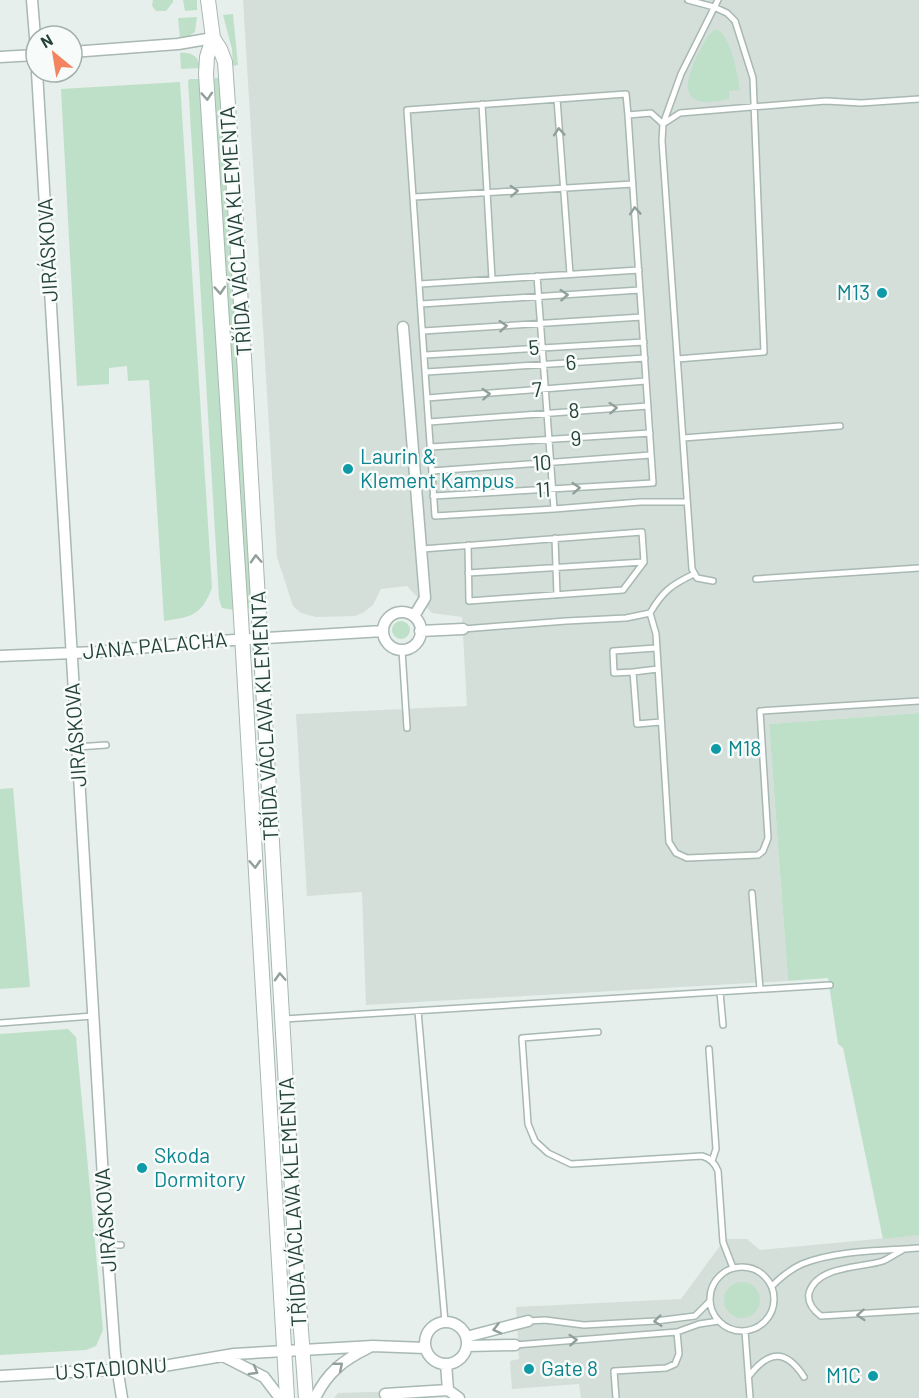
<svg xmlns="http://www.w3.org/2000/svg" width="919" height="1398" font-family="Barlow,sans-serif">
  <style>
    .built { fill: #d4dfda }
    .green { fill: #bfe0c8 }
    .lines { fill: none; stroke-linecap: round; stroke-linejoin: round }
    .service-casing { stroke: #a8b8b2; stroke-width: 8 }
    .minor-casing { stroke: #a8b8b2; stroke-width: 13 }
    .tertiary-casing { stroke: #a8b8b2; stroke-width: 16 }
    .service { stroke: #fff; stroke-width: 5 }
    .minor { stroke: #fff; stroke-width: 10 }
    .tertiary { stroke: #fff; stroke-width: 14 }
    .oneway { stroke: #92a09c }
    .culture-dot { fill: #0f9aa8; stroke: #f7fbf9; stroke-width: 2 }
    .labels { text-anchor: middle; stroke-width: 5; stroke-linejoin: round; paint-order: stroke }
    .street-label { font-size: 21px; fill: #24423a; stroke: #f7fbf9 }
    .culture-label { font-size: 21px; fill: #0d838f; stroke: #f7fbf9; text-anchor: start }
  </style>
  <rect width="100%" height="100%" fill="#e6efeb"/>
  <path class="built" d="M 243,0 L 919,0 L 919,713 L 769,724 L 788,981 L 366,1005 L 362,892 L 307,896 L 296,714 L 467,706 L 462,617 L 432,613 L 407,586 L 381,589 L 373,605 L 364,612 L 355,616 L 316,617 L 301,613 L 293,606 L 277,557 Z
    M 919,1235 L 919,1398 L 581,1398 L 579,1384 L 512,1389 L 510,1361 L 519,1359 L 516,1307 L 681,1299 L 725,1239 L 747,1239 L 760,1250 Z
    M 400,1391 L 411,1398 L 334,1398 L 338,1393 Z"/>
  <path class="green" d="M 153,0 L 173,0 L 173,2 L 166,11 L 156,11 L 152,6 Z
    M 183,0 L 197,0 L 197,10 L 185,11 Z
    M 233,14 L 238,65 L 233,66 L 232,49 L 223,15 Z
    M 197,17 L 195,32 L 189,36 L 180,38 L 178,18 Z
    M 716,29 C 731,34 738,76 740,90 L 729,91 L 729,99 C 721,100 712,102 705,102 C 677,100 690,71 697,56 C 703,46 706,35 716,29 Z
    M 180,53 C 191,52 199,56 200,68 L 181,69 Z
    M 214,78 L 219,78 L 252,608 L 246,608 Z
    M 190,79 L 202,79 L 234,610 L 222,608 L 219,599 L 188,81 Z
    M 180,82 L 212,588 C 201,616 191,617 164,621 L 149,380 L 128,381 L 127,366 L 109,368 L 109,384 L 77,386 L 61,89 Z
    M392 630a9 9 0 1 1 18 0a9 9 0 1 1-18 0Z
    M 919,713 L 919,1235 L 883,1239 L 843,1048 L 838,1044 L 828,978 L 788,981 L 769,724 Z
    M 13,788 L 30,987 L 0,989 L 0,789 Z
    M 68,1029 L 76,1037 L 103,1330 L 96,1346 L 86,1350 L 0,1355 L 0,1034 Z
    M724 1300a18 18 0 1 1 36 0a18 18 0 1 1-36 0Z"/>
  <g class="lines">
    <g class="service-casing">
      <path id="service" d="M 557,99 L 570,274
        M 482,104 L 492,279
        M 628,115 L 626,94 L 407,110 L 435,516 L 554,509 L 640,502 L 686,502
        M 414,197 L 633,184
        M 537,276 L 554,509
        M 420,284 L 639,270
        M 421,304 L 640,290
        M 423,331 L 642,317
        M 425,355 L 644,342
        M 677,359 L 764,352 L 753,78 L 735,21 L 727,13 L 714,7 L 688,0
        M 426,372 L 645,358
        M 427,398 L 646,381
        M 429,422 L 648,406
        M 683,438 L 840,426
        M 430,447 L 650,433
        M 432,471 L 651,455
        M 433,496 L 653,483 L 628,115 L 651,113 L 663,124 L 681,74 L 718,0
        M 555,538 L 557,595
        M 422,549 L 642,532 L 644,562 L 623,590 L 469,601 L 468,545
        M 468,573 L 644,562
        M 694,574 C 671,585 663,591 650,613 L 656,634 L 669,842 L 676,853 L 687,858 L 758,855 L 763,851 L 768,838 L 760,711 L 919,701
        M 756,579 L 919,568
        M 713,581 L 697,578 L 692,569 L 662,141 L 663,124 L 680,113 L 826,101 L 861,103 L 919,99
        M 463,629 L 566,621 L 626,618 L 650,613
        M 402,650 L 407,728
        M 658,669 L 633,672 L 637,724 L 661,722
        M 633,672 L 614,673 L 613,651 L 656,648
        M 77,747 L 106,745
        M 752,893 L 760,989
        M 720,992 L 723,1025
        M 418,1011 L 445,1322
        M 284,1019 L 830,985
        M 0,1023 L 93,1016
        M 598,1032 L 522,1038 L 528,1124 L 535,1141 L 548,1153 L 571,1164 L 702,1156 C 710,1158 715,1163 718,1171 L 723,1242 L 733,1268
        M 709,1049 L 716,1149 L 712,1161
        M 107,1245 L 121,1245
        M 904,1249 C 897,1253 890,1258 883,1261 C 863,1268 817,1265 809,1293 C 807,1303 813,1310 821,1316 L 919,1310
        M710 1299a32 32 0 1 1 64 0a32 32 0 1 1-64 0Z
        M 772,1286 C 781,1277 791,1269 802,1264 C 838,1250 881,1251 919,1248
        M 528,1321 L 545,1320 L 584,1325 L 656,1321 L 695,1316 L 710,1301
        M 745,1331 L 750,1398
        M 515,1345 L 677,1332 L 699,1324 L 719,1321
        M 749,1376 C 769,1350 786,1349 804,1377
        M 616,1398 L 614,1371 L 666,1368 L 675,1364 L 679,1354 L 677,1332"/>
    </g>
    <g class="minor-casing">
      <path id="minor" d="M 32,0 L 36,49
        M 72,52 L 178,44 L 213,38
        M 0,57 L 36,55
        M 37,72 L 107,1245 L 115,1354 L 122,1398
        M 403,327 L 425,598 L 414,616
        M383 631a19 19 0 1 1 38 0a19 19 0 1 1-38 0Z
        M 420,631 L 463,629
        M 0,656 L 97,652 L 201,642 L 383,631
        M425 1343a21 21 0 1 1 42 0a21 21 0 1 1-42 0Z
        M 466,1337 L 528,1321
        M 467,1346 L 515,1345
        M 223,1356 L 264,1377 L 280,1398
        M 446,1364 L 448,1390 L 459,1398
        M 0,1376 L 158,1367 L 234,1354 L 373,1346 L 425,1348
        M 385,1394 L 448,1390
        M 315,1398 C 327,1373 343,1360 368,1348"/>
    </g>
    <g class="tertiary-casing">
      <path id="tertiary" d="M 208,0 L 213,38 L 207,57 L 206,74 L 240,601 L 287,1398
        M 213,38 L 220,49 L 225,62 L 237,236 L 297,1276 L 306,1398"/>
    </g>
    <use href="#service" class="service"/>
    <use href="#minor" class="minor"/>
    <use href="#tertiary" class="tertiary"/>
  </g>
  <defs><path id="oneway-chevron" d="M-2-3.5L2.5 0L-2 3.5" fill="none" stroke-width="1.6" stroke-linecap="round" stroke-linejoin="round" transform="scale(1.5)"/></defs>
  <g class="oneway">
    <use href="#oneway-chevron" transform="translate(207 96) rotate(86)"/>
    <use href="#oneway-chevron" transform="translate(559 132) rotate(-94)"/>
    <use href="#oneway-chevron" transform="translate(514 191) rotate(-3)"/>
    <use href="#oneway-chevron" transform="translate(635 211) rotate(-94)"/>
    <use href="#oneway-chevron" transform="translate(220 290) rotate(86)"/>
    <use href="#oneway-chevron" transform="translate(564 295) rotate(-4)"/>
    <use href="#oneway-chevron" transform="translate(503 326) rotate(-4)"/>
    <use href="#oneway-chevron" transform="translate(486 394) rotate(-4)"/>
    <use href="#oneway-chevron" transform="translate(613 408) rotate(-4)"/>
    <use href="#oneway-chevron" transform="translate(576 488) rotate(-4)"/>
    <use href="#oneway-chevron" transform="translate(256 559) rotate(-93)"/>
    <use href="#oneway-chevron" transform="translate(255 864) rotate(87)"/>
    <use href="#oneway-chevron" transform="translate(280 977) rotate(-93)"/>
    <use href="#oneway-chevron" transform="translate(861 1315) rotate(176)"/>
    <use href="#oneway-chevron" transform="translate(658 1321) rotate(174)"/>
    <use href="#oneway-chevron" transform="translate(497 1329) rotate(166)"/>
    <use href="#oneway-chevron" transform="translate(573 1340) rotate(-4)"/>
    <use href="#oneway-chevron" transform="translate(339 1366) rotate(-40)"/>
    <use href="#oneway-chevron" transform="translate(254 1371) rotate(30)"/>
  </g>
  <g class="culture-dot">
    <circle cx="882" cy="293" r="6"/>
    <circle cx="348" cy="469" r="6"/>
    <circle cx="716" cy="749" r="6"/>
    <circle cx="142" cy="1168" r="6"/>
    <circle cx="529" cy="1369" r="6"/>
    <circle cx="873" cy="1376" r="6"/>
  </g>
  <g class="labels">
    <g class="street-label">
      <text transform="translate(236 231) rotate(-94)" y="7">TŘÍDA VÁCLAVA KLEMENTA</text>
      <text transform="translate(48 250) rotate(-93)" y="7">JIRÁSKOVA</text>
      <text transform="translate(534 348) rotate(-4)" y="7">5</text>
      <text transform="translate(571 363) rotate(-4)" y="7">6</text>
      <text transform="translate(537 390) rotate(-4)" y="7">7</text>
      <text transform="translate(574 411) rotate(-4)" y="7">8</text>
      <text transform="translate(576 439) rotate(-4)" y="7">9</text>
      <text transform="translate(542 463) rotate(-4)" y="7">10</text>
      <text transform="translate(543 490) rotate(-3)" y="7">11</text>
      <text transform="translate(155 646) rotate(-5)" y="7">JANA PALACHA</text>
      <text transform="translate(265 716) rotate(-93)" y="7">TŘÍDA VÁCLAVA KLEMENTA</text>
      <text transform="translate(76 735) rotate(-94)" y="7">JIRÁSKOVA</text>
      <text transform="translate(293 1202) rotate(-93)" y="7">TŘÍDA VÁCLAVA KLEMENTA</text>
      <text transform="translate(106 1220) rotate(-94)" y="7">JIRÁSKOVA</text>
      <text transform="translate(111 1369) rotate(-4)" y="7">U STADIONU</text>
    </g>
    <g class="culture-label">
      <text x="870" y="300" text-anchor="end">M13</text>
      <text x="360" y="464">Laurin &amp;<tspan x="360" dy="24">Klement Kampus</tspan></text>
      <text x="728" y="756">M18</text>
      <text x="154" y="1163">Skoda<tspan x="154" dy="24">Dormitory</tspan></text>
      <text x="541" y="1376">Gate 8</text>
      <text x="861" y="1383" text-anchor="end">M1C</text>
    </g>
  </g>
  <g transform="translate(54 54) rotate(330)"><circle r="28" fill="#f7fbf9" stroke="#a3b1ad" stroke-width="1.5"/>
  <path d="M0-4.5L10 22L0 15L-10 22Z" fill="#f4845f"/>
  <text y="-9" font-size="16" font-weight="bold" text-anchor="middle" fill="#24423a">N</text>
  </g>
</svg>
